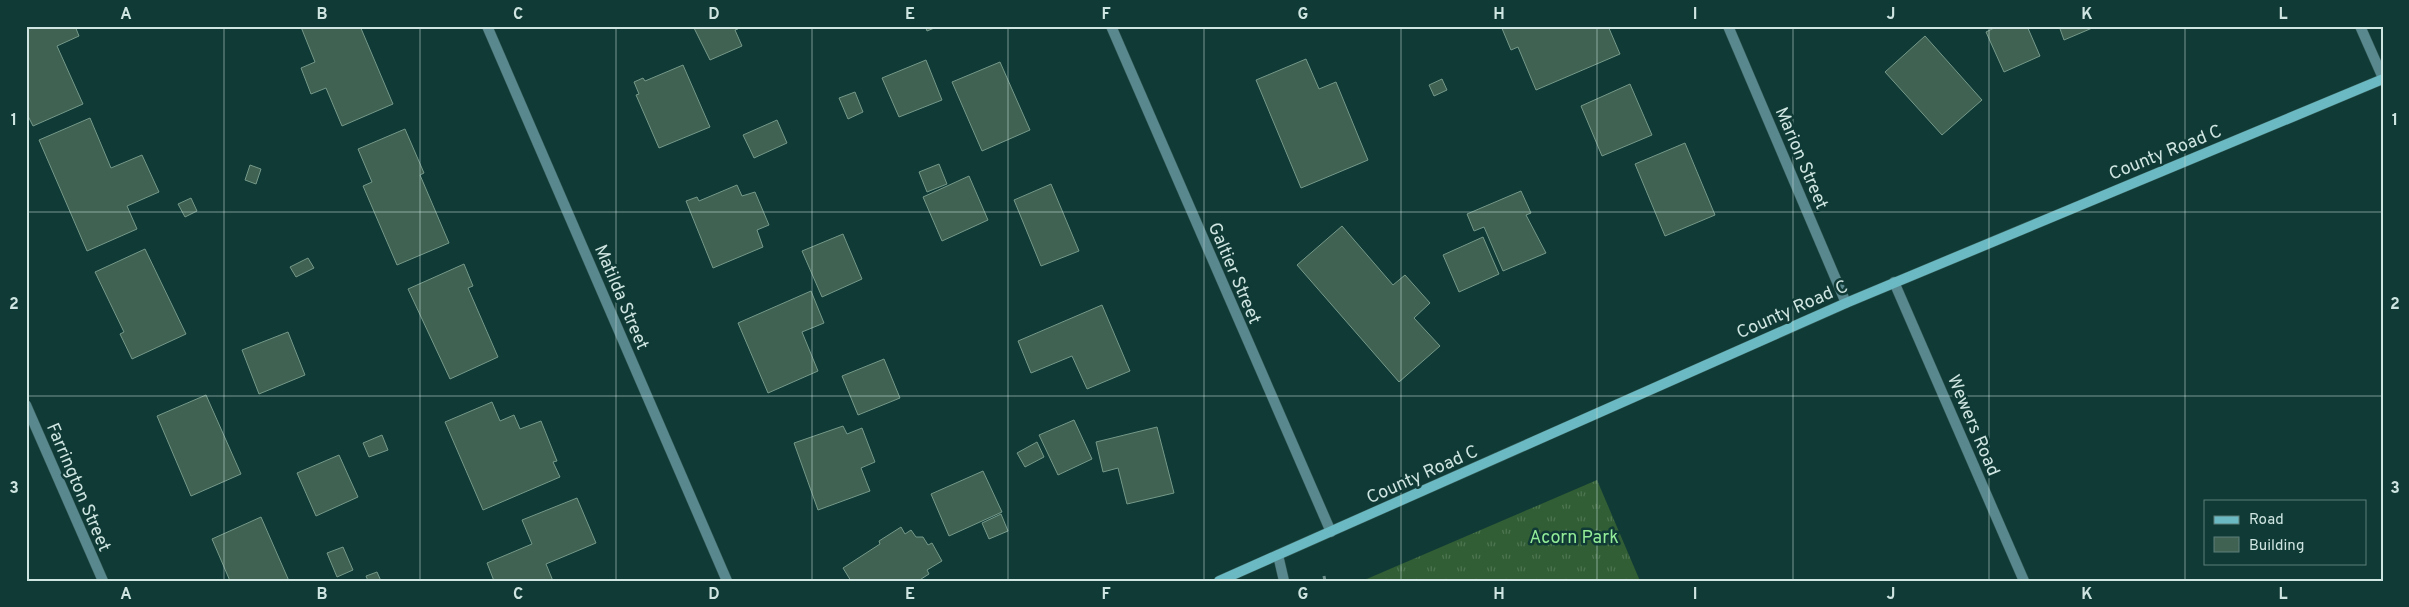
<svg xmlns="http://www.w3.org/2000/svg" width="2409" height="607" font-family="Overpass,sans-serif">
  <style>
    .grass { fill: url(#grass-tufts) }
    .building { fill: #406253; stroke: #759989 }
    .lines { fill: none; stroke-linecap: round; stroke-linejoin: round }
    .service-casing { stroke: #325955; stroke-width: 11 }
    .minor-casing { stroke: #325955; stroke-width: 11 }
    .secondary-casing { stroke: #325955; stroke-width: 11 }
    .path { stroke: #6e8f8b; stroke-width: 3; stroke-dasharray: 4 2.5; stroke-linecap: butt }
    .service { stroke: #59888e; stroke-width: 10 }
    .minor { stroke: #59888e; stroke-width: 10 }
    .secondary { stroke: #6bb9c2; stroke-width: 10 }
    .grid { fill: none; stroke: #cfe5e1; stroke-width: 1; stroke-opacity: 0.55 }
    .labels { text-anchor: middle; stroke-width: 5; stroke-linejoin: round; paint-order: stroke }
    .street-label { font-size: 18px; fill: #cfe5e1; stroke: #103a36 }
    .park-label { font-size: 18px; fill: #93ed98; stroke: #103a36 }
    .neatline { fill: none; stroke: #cfe5e1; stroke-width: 2 }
    .grid-label { font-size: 16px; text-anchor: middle; font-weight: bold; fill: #cfe5e1 }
  </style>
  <defs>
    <pattern id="grass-tufts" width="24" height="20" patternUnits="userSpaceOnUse" patternTransform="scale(1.25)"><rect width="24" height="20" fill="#315e34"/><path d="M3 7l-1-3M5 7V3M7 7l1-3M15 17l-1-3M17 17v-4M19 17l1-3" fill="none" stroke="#4e7551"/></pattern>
  </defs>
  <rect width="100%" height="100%" fill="#103a36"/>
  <path class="grass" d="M 1597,480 L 1640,581 L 1362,581 Z"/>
  <path class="building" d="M 26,26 L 75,26 L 79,36 L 57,46 L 83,104 L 33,126 L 26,112 Z
    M 360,26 L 393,104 L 342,126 L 326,88 L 311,94 L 301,68 L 315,62 L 301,27 Z
    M 693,26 L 737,26 L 738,29 L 735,30 L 742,46 L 710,60 Z
    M 925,26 L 939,26 L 927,31 Z
    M 1501,26 L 1608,26 L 1620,54 L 1536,90 L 1518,47 L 1511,50 Z
    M 1998,26 L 2027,26 L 2040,56 L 2004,72 L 1986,32 Z
    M 2059,26 L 2097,26 L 2064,40 Z
    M 1925,36 L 1982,100 L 1942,135 L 1885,72 Z
    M 1306,59 L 1319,89 L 1336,82 L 1368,160 L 1301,188 L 1256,80 Z
    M 926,60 L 942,100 L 899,117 L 882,78 Z
    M 1000,62 L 1030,130 L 982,151 L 952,82 Z
    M 683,65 L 710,127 L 659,148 L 636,95 L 639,94 L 634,82 L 643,78 L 645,81 Z
    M 1442,79 L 1447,90 L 1434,96 L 1429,85 Z
    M 1630,84 L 1652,135 L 1602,156 L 1581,106 Z
    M 855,92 L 863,112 L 848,119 L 839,98 Z
    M 90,118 L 111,168 L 142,155 L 159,192 L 127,206 L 137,229 L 87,251 L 39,140 Z
    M 777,120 L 787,143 L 754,158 L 743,135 Z
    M 405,129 L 424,173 L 420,175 L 449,243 L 397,265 L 363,186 L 372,182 L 358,149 Z
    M 1685,143 L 1715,215 L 1665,236 L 1635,164 Z
    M 939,164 L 947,184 L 927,192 L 919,172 Z
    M 250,165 L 261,169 L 256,184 L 245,180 Z
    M 969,176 L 988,220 L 942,241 L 923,197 Z
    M 1051,184 L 1079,251 L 1041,266 L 1014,200 Z
    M 737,185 L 742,196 L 755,192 L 769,225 L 757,230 L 763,247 L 713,268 L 686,201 L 697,197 L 699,201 Z
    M 1521,191 L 1531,213 L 1526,215 L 1546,253 L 1503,271 L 1484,227 L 1474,231 L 1467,214 Z
    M 191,198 L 197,211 L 185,217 L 178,204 Z
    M 1342,226 L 1393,285 L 1405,275 L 1430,303 L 1414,318 L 1440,346 L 1399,382 L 1297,265 Z
    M 843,234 L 862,279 L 822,297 L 802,251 Z
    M 1483,237 L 1499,274 L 1459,292 L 1443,255 Z
    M 145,249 L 186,334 L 132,359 L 120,334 L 124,332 L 95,272 Z
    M 308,258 L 314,268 L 296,277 L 290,267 Z
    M 464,264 L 473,286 L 468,288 L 498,357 L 450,379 L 408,289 Z
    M 811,291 L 824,323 L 802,332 L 818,371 L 768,393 L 738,323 Z
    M 1102,305 L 1130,371 L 1087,389 L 1072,356 L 1031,373 L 1018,341 Z
    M 288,332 L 305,375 L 259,394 L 242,350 Z
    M 884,359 L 900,398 L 858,415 L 842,376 Z
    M 206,395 L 241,474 L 191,496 L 157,416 Z
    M 492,402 L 500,421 L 514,415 L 520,429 L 541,421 L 557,461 L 553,462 L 560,477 L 483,510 L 445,422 Z
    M 1074,420 L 1092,459 L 1058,475 L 1039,435 Z
    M 843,426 L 847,434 L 862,428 L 875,462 L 861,468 L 870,491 L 818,510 L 794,443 Z
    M 1157,427 L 1174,493 L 1127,504 L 1118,468 L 1103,472 L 1096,442 Z
    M 382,435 L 388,450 L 369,457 L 363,443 Z
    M 1037,442 L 1044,457 L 1025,467 L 1017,453 Z
    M 339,455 L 358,497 L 316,516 L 297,473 Z
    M 983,471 L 1002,512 L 949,536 L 931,494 Z
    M 577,498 L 596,543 L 546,564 L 553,581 L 494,581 L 487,563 L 532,544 L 522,520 Z
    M 1001,514 L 1008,531 L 989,539 L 982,523 Z
    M 261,517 L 289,581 L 230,581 L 212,539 Z
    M 901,527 L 905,534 L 911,530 L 916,537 L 923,537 L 928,545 L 932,543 L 942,561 L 927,570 L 929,574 L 918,581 L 851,581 L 843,568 L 880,544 L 879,541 Z
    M 343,547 L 353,570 L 337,577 L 327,553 Z
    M 377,572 L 381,581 L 368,581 L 366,576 Z"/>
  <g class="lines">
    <g class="service-casing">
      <path id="service" d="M 1278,555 L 1284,581"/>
    </g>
    <g class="minor-casing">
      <path id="minor" d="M 487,26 L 727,581
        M 1111,26 L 1331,532
        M 1728,26 L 1846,303
        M 2360,26 L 2383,78
        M 1894,282 L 2024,581
        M 26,405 L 103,581"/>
    </g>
    <g class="secondary-casing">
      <path id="secondary" d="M 1219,581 L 1846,303 L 2383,79"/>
    </g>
    <path class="path" d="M 1324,576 L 1325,581"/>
    <use href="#service" class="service"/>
    <use href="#minor" class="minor"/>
    <use href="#secondary" class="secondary"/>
  </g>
  <path class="grid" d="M 224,26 L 224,581M 420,26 L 420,581M 616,26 L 616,581M 812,26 L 812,581M 1008,26 L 1008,581M 1204,26 L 1204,581M 1401,26 L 1401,581M 1597,26 L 1597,581M 1793,26 L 1793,581M 1989,26 L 1989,581M 2185,26 L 2185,581M 26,212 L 2383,212M 26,396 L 2383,396"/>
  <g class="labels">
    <g class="street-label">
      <text transform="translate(2165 152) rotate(-22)" y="6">County Road C</text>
      <text transform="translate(1802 158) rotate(67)" y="6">Marion Street</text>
      <text transform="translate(1235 273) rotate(67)" y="6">Galtier Street</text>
      <text transform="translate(622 297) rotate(67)" y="6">Matilda Street</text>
      <text transform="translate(1792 309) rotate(-24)" y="6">County Road C</text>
      <text transform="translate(1974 425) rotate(67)" y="6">Wewers Road</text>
      <text transform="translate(1422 474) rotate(-24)" y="6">County Road C</text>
      <text transform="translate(79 487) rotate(67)" y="6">Farrington Street</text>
    </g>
    <g class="park-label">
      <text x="1574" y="543">Acorn Park</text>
    </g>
  </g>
  <rect width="2409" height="607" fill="none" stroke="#103a36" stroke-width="55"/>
  <rect x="2204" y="500" width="162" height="65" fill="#103a36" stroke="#5c7e7a"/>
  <rect x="2214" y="516" width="25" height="8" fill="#6bb9c2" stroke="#5c7e7a"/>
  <text x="2249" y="524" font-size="15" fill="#cfe5e1">Road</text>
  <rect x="2214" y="537" width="25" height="15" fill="#406253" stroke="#5c7e7a"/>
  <text x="2249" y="550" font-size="15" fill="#cfe5e1">Building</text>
  <rect x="28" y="28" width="2354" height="552" class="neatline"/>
  <g class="grid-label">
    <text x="126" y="19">A</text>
    <text x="322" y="19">B</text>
    <text x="518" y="19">C</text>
    <text x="714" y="19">D</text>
    <text x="910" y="19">E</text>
    <text x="1106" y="19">F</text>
    <text x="1303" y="19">G</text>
    <text x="1499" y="19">H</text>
    <text x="1695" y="19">I</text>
    <text x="1891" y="19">J</text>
    <text x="2087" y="19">K</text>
    <text x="2283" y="19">L</text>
    <text x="14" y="125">1</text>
    <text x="2395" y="125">1</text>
    <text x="14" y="309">2</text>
    <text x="2395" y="309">2</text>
    <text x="14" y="493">3</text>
    <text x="2395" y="493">3</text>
    <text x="126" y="599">A</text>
    <text x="322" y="599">B</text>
    <text x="518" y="599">C</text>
    <text x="714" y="599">D</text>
    <text x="910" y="599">E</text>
    <text x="1106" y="599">F</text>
    <text x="1303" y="599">G</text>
    <text x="1499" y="599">H</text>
    <text x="1695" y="599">I</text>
    <text x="1891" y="599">J</text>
    <text x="2087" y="599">K</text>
    <text x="2283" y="599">L</text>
  </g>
</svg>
